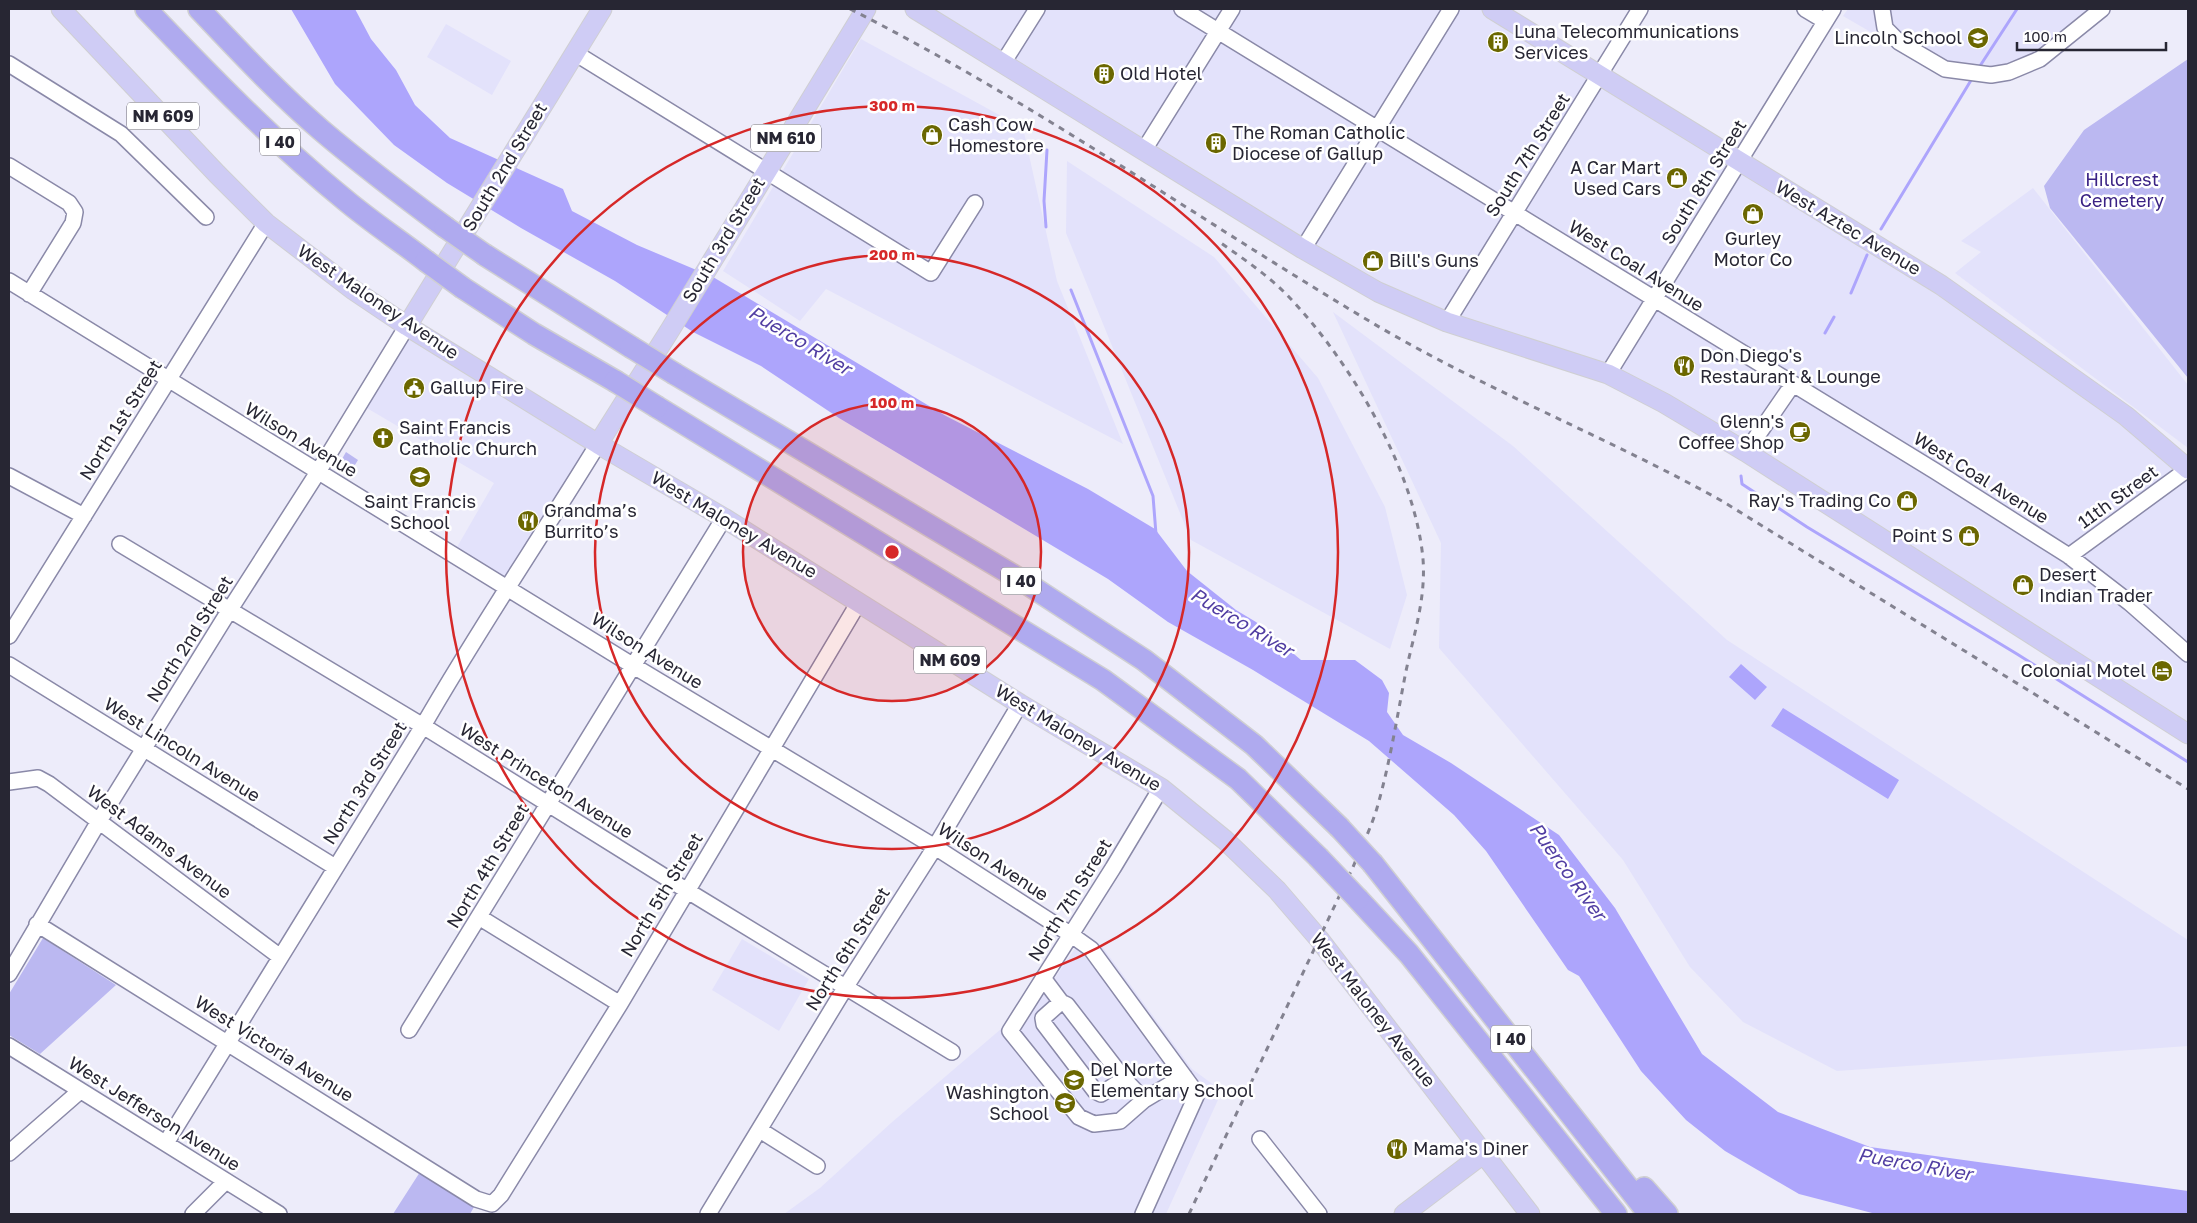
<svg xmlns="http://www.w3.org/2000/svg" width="2197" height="1223" font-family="'Golos Text',sans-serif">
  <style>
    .built { fill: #e3e2fb }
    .green { fill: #bbb8f1 }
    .water { fill: #ada5fc }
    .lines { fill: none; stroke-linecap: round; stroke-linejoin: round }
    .stream { stroke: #ada5fc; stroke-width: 3 }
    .minor-casing { stroke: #8a89a8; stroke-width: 18 }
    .major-casing { stroke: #cfcfd2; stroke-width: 21 }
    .highway-casing { stroke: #cfcfd2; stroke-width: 24 }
    .minor { stroke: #fff; stroke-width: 15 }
    .major { stroke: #cfccf5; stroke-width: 19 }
    .highway { stroke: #afaaef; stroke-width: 21 }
    .rail { stroke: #838290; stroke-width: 3; stroke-dasharray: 6 6; stroke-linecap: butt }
    .highway-bridge-casing { stroke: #cfcfd2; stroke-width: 24; stroke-linecap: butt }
    .highway-bridge { stroke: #afaaef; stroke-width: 21 }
    .ring { fill: none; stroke: #d62828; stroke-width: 2.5 }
    .labels { text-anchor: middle; stroke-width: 5; stroke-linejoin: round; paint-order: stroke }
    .shield { fill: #fff; stroke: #686770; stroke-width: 1 }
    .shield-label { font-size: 16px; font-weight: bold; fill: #272633 }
    .poi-label { font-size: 18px; fill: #272633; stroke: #fff; text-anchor: start }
    .street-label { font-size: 18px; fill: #272633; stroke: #fff }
    .park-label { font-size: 18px; fill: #3a2284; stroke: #fff }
    .water-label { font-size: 19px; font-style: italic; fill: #513ea2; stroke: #fff }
    .centre { fill: #d62828; stroke: #fff; stroke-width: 2.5 }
    .ring-label { font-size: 15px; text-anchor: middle; font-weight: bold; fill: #d62828; stroke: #fff; stroke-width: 5; stroke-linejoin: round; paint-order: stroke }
  </style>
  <rect width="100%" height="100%" fill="#edecfa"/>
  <path class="built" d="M 915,9 L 1492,9 L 1890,254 L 2188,469 L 2188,734 L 1664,403 L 1378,292 Z
    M 1848,9 L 2112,9 L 2050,60 L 1987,81 L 1965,80 L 1945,75 L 1843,16 Z
    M 446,24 L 511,61 L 492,95 L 427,57 Z
    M 861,39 L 1023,128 L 1057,281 L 1123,444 L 826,289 L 800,321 L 723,271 Z
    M 1067,161 L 1214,257 L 1318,378 L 1385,507 L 1407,595 L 1390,649 L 1191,540 L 1066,233 Z
    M 2033,188 L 2188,385 L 2188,448 L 1955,273 L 1981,252 L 1961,241 Z
    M 1333,312 L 1513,446 L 1727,640 L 2188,940 L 2188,1046 L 1837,1071 L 1743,1022 L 1690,967 L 1623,860 L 1439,648 L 1441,543 Z
    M 407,326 L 598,444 L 507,586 L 453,554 L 494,483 L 360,404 Z
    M 1085,934 L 1101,945 L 1192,1069 L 1222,1091 L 1166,1214 L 784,1214 L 820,1188 L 891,1123 L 1001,1029 L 1020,1029 Z
    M 742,939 L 809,979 L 779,1031 L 712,990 Z"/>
  <path class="green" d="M 2188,59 L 2188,378 L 2050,208 L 2044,186 L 2084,130 Z
    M 346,452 L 358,460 L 350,473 L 338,466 Z
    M 43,938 L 116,985 L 40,1054 L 9,1035 L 9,994 Z
    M 420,1172 L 474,1207 L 470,1214 L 393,1214 Z"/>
  <path class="water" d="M 291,9 L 355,9 L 371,39 L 396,70 L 415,105 L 450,138 L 563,189 L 572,211 L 637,245 L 713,277 L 946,416 L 1088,489 L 1155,529 L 1187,571 L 1236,610 L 1256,622 L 1301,660 L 1355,660 L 1382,680 L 1389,693 L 1387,712 L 1403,735 L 1451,763 L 1559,835 L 1615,908 L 1702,1054 L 1778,1112 L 1870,1147 L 2188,1191 L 2188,1214 L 1876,1214 L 1799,1194 L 1725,1151 L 1686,1120 L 1641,1071 L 1579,976 L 1568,970 L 1486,851 L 1454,815 L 1369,741 L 1253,670 L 1168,622 L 1108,579 L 839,418 L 761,366 L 693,332 L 615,281 L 521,228 L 447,183 L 394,145 L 335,84 Z
    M 1741,664 L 1767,687 L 1755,700 L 1729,677 Z
    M 1783,708 L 1899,780 L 1888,799 L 1771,726 Z"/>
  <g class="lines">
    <path class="stream" d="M 1978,69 L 2017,9
      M 1046,227 L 1044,201 L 1047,150
      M 1881,229 L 1973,77
      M 1071,290 L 1153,496 L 1156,534
      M 1851,293 L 1867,255
      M 1825,333 L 1834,317
      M 1741,476 L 1742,484 L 1807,527 L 2017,654 L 2188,762"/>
    <g class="minor-casing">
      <path id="minor" d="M 1182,9 L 1935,471 L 2069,556 L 2130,603 L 2188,654
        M 1805,9 L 1825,21
        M 1882,9 L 1885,28 L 1899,42 L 1945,69 L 1991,75 L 2009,72 L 2040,59 L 2102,9
        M 575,53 L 931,273 L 975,203
        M 1003,63 L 1037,9
        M 9,64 L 121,134 L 206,217
        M 1144,150 L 1232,9
        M 9,166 L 69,203 L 75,212 L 73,223 L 29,294
        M 1303,249 L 1451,9
        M 9,281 L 632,665 L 935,847 L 1070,934 L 1091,949 L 1197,1094 L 1143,1214
        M 1447,322 L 1640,9
        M 1608,374 L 1833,9
        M 1746,452 L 1793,384
        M 9,476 L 84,516
        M 120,544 L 423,726 L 686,890 L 952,1052
        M 2069,556 L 2188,469
        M 9,636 L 266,223
        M 9,665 L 335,867
        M 9,782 L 38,778 L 49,784 L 279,956
        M 1161,788 L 1113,868 L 1010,1031 L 1079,1117 L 1094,1124 L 1120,1121 L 1144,1100 L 1184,1076
        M 479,917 L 620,1004
        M 37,924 L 476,1199 L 492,1204 L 501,1195 L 620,1004 L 859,602
        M 9,974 L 99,821 L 229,611 L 318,472 L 407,326
        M 1043,978 L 1061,1002 L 1067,1005 L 1124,1079 L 1144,1100
        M 1061,1002 L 1043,1018 L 1044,1024 L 1095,1091 L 1101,1094 L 1124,1079
        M 409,1030 L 724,518
        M 9,1046 L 279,1214
        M 760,1130 L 817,1166
        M 1260,1139 L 1319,1214
        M 166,1143 L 423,726 C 478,630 540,539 598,444
        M 9,1153 L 80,1091
        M 193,1214 L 226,1181
        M 708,1214 L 845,988 L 935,847 L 1020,704"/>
    </g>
    <g class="major-casing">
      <path id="major" d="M 61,9 L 217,174 L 266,223 L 352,289 L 407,326 L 598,444 L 724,518 L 1020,704 L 1161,788 L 1225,840 L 1277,890 L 1319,939 L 1530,1214
        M 915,9 L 1303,249 L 1378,292 L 1447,322 L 1608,374 L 1664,403 L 1746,452 L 2188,734
        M 1492,9 L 1941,285 L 2126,416 L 2188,469
        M 407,326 L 602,9
        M 598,444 L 670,330 L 866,9
        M 1404,1214 L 1483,1154"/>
    </g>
    <g class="highway-casing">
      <path id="highway" d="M 146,9 C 209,75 273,141 344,199 C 370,221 399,240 426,261
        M 199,9 C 238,50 278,93 321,130 C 361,164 403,196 445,227
        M 485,255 L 631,347
        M 463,288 L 534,334 L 615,381
        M 675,374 L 1026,583 L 1144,660 L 1254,745 L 1339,827
        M 657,407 L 1103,680 L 1238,779 L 1318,857
        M 1373,864 L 1649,1214
        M 1358,899 L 1409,954 L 1616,1214
        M 1644,1188 L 1667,1214"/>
    </g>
    <use href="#minor" class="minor"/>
    <use href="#major" class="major"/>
    <use href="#highway" class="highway"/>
    <path class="rail" d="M 850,9 C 1035,102 1203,223 1381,328 C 1491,392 1611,439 1722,501 L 2188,789
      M 1189,1214 L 1353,867 C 1361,848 1371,828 1377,808 C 1390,763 1397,717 1406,671 C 1414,634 1426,598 1423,559 C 1415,470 1350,361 1289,297 C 1269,276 1245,260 1221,243"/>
    <g class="highway-bridge-casing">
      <path id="highway-bridge" d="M 445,227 L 485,255
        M 426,261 L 463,288
        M 631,347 L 675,374
        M 615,381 L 657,407
        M 1339,827 L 1373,864
        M 1318,857 L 1358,899"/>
    </g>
    <use href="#highway-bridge" class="highway-bridge"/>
  </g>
  <circle cx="892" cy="552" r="149" fill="#d62828" fill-opacity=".12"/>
  <g class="ring">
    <circle cx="892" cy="552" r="149"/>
    <circle cx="892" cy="552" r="297"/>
    <circle cx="892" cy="552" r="446"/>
  </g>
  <defs>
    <g id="school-disc" transform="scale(1.125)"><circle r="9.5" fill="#6b6700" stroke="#fff"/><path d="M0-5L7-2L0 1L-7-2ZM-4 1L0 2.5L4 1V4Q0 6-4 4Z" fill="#fff"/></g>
    <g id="building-disc" transform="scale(1.125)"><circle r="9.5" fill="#6b6700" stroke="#fff"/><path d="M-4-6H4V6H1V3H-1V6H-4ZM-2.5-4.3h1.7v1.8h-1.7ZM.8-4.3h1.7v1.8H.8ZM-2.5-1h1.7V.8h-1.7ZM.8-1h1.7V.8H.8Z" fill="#fff"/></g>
    <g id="shop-disc" transform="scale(1.125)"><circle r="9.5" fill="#6b6700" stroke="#fff"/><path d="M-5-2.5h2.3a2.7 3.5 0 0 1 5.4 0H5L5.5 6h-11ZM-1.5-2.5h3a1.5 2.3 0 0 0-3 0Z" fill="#fff"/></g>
    <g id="restaurant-disc" transform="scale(1.125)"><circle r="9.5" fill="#6b6700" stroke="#fff"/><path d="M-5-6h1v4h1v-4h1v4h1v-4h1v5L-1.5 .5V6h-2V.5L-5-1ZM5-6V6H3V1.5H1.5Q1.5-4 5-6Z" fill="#fff"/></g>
    <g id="civic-disc" transform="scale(1.125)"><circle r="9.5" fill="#6b6700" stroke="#fff"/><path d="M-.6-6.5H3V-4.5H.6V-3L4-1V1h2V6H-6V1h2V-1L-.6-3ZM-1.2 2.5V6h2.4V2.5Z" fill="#fff"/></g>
    <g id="cafe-disc" transform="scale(1.125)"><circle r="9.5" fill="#6b6700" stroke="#fff"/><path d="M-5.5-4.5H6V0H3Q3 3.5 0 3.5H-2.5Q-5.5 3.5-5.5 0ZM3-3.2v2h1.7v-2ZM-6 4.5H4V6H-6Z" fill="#fff"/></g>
    <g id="church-disc" transform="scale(1.125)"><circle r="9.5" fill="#6b6700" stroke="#fff"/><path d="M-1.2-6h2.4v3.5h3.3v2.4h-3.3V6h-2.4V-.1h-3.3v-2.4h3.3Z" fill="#fff"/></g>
    <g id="hotel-disc" transform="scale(1.125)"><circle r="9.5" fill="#6b6700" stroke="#fff"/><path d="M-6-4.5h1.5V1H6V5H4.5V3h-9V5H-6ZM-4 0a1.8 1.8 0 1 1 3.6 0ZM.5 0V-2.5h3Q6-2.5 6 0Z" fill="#fff"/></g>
  </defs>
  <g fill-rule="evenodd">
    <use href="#school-disc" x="1978" y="38"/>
    <use href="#building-disc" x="1498" y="42"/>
    <use href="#building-disc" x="1104" y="74"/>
    <use href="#shop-disc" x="932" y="135"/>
    <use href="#building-disc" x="1216" y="143"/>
    <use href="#shop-disc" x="1677" y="178"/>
    <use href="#shop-disc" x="1753" y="214"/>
    <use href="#shop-disc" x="1373" y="261"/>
    <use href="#restaurant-disc" x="1684" y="366"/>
    <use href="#civic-disc" x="414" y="388"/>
    <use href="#cafe-disc" x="1800" y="432"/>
    <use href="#church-disc" x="383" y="438"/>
    <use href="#school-disc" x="420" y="477"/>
    <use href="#shop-disc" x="1907" y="501"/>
    <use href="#restaurant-disc" x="528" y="521"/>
    <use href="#shop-disc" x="1969" y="536"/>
    <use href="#shop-disc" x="2023" y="585"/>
    <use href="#hotel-disc" x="2162" y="671"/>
    <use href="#school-disc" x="1074" y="1080"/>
    <use href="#school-disc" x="1065" y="1103"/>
    <use href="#restaurant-disc" x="1397" y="1149"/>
  </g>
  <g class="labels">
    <g class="shield">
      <rect x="127" y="102.5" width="72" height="27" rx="4"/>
      <rect x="751" y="124.5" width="70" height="27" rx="4"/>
      <rect x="260" y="128.5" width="40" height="27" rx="4"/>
      <rect x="1001" y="567.5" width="40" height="27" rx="4"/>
      <rect x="914" y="646.5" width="72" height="27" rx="4"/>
      <rect x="1491" y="1025.5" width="40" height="27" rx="4"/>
    </g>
    <g class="shield-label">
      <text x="163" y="122">NM 609</text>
      <text x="786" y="144">NM 610</text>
      <text x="280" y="148">I 40</text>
      <text x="1021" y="587">I 40</text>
      <text x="950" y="666">NM 609</text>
      <text x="1511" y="1045">I 40</text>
    </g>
    <g class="poi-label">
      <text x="1514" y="38">Luna Telecommunications<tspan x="1514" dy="21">Services</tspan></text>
      <text x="1962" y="44" text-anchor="end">Lincoln School</text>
      <text x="1120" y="80">Old Hotel</text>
      <text x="948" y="131">Cash Cow<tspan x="948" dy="21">Homestore</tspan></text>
      <text x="1232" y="139">The Roman Catholic<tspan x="1232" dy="21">Diocese of Gallup</tspan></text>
      <text x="1661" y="174" text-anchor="end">A Car Mart<tspan x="1661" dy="21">Used Cars</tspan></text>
      <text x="1753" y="245" text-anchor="middle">Gurley<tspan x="1753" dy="21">Motor Co</tspan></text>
      <text x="1389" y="267">Bill's Guns</text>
      <text x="1700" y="362">Don Diego's<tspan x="1700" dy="21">Restaurant &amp; Lounge</tspan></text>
      <text x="430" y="394">Gallup Fire</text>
      <text x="1784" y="428" text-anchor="end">Glenn's<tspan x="1784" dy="21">Coffee Shop</tspan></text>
      <text x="399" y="434">Saint Francis<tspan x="399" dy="21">Catholic Church</tspan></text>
      <text x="1891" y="507" text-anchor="end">Ray's Trading Co</text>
      <text x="420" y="508" text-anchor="middle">Saint Francis<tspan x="420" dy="21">School</tspan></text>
      <text x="544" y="517">Grandma’s<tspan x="544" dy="21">Burrito’s</tspan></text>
      <text x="1953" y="542" text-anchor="end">Point S</text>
      <text x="2039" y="581">Desert<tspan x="2039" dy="21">Indian Trader</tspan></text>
      <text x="2146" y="677" text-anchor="end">Colonial Motel</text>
      <text x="1090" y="1076">Del Norte<tspan x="1090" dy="21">Elementary School</tspan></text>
      <text x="1049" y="1099" text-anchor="end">Washington<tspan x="1049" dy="21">School</tspan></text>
      <text x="1413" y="1155">Mama's Diner</text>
    </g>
    <g class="street-label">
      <text transform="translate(1528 155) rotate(-58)" y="6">South 7th Street</text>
      <text transform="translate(505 167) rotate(-59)" y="6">South 2nd Street</text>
      <text transform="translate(1704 182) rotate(-58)" y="6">South 8th Street</text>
      <text transform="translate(1848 228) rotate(31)" y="6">West Aztec Avenue</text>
      <text transform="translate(724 240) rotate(-59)" y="6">South 3rd Street</text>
      <text transform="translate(1636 266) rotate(32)" y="6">West Coal Avenue</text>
      <text transform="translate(378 302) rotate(34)" y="6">West Maloney Avenue</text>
      <text transform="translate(121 420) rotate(-58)" y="6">North 1st Street</text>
      <text transform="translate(301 440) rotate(31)" y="6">Wilson Avenue</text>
      <text transform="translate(1981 478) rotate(32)" y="6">West Coal Avenue</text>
      <text transform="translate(2118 497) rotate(-36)" y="6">11th Street</text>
      <text transform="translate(734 525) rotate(31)" y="6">West Maloney Avenue</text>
      <text transform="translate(190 639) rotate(-58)" y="6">North 2nd Street</text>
      <text transform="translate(647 651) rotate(32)" y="6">Wilson Avenue</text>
      <text transform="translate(1078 738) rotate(31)" y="6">West Maloney Avenue</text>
      <text transform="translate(182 750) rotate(32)" y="6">West Lincoln Avenue</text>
      <text transform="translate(546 781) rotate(32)" y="6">West Princeton Avenue</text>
      <text transform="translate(365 783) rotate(-58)" y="6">North 3rd Street</text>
      <text transform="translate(159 842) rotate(37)" y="6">West Adams Avenue</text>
      <text transform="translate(993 862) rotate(33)" y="6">Wilson Avenue</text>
      <text transform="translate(488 866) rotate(-59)" y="6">North 4th Street</text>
      <text transform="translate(662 895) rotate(-59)" y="6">North 5th Street</text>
      <text transform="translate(1070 900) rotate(-58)" y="6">North 7th Street</text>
      <text transform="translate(848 949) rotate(-58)" y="6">North 6th Street</text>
      <text transform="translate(1373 1010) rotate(52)" y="6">West Maloney Avenue</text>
      <text transform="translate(274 1049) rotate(32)" y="6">West Victoria Avenue</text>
      <text transform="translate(154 1114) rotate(32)" y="6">West Jefferson Avenue</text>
    </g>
    <g class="park-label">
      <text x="2122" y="186">Hillcrest<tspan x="2122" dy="21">Cemetery</tspan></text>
    </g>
    <g class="water-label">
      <text transform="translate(800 340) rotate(31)" y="7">Puerco River</text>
      <text transform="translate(1242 622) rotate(31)" y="7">Puerco River</text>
      <text transform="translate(1568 871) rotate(54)" y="7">Puerco River</text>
      <text transform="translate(1915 1164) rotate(10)" y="7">Puerco River</text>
    </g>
  </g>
  <circle cx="892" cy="552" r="8" class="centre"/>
  <g class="ring-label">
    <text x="892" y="111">300 m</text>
    <text x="892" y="260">200 m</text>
    <text x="892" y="408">100 m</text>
  </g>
  <rect width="2197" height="1223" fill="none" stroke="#272633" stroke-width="20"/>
  <path d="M2017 42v8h149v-8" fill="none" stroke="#272633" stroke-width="2.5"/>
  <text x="2024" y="42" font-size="15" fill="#272633" stroke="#ffffff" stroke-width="4" paint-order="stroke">100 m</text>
</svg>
